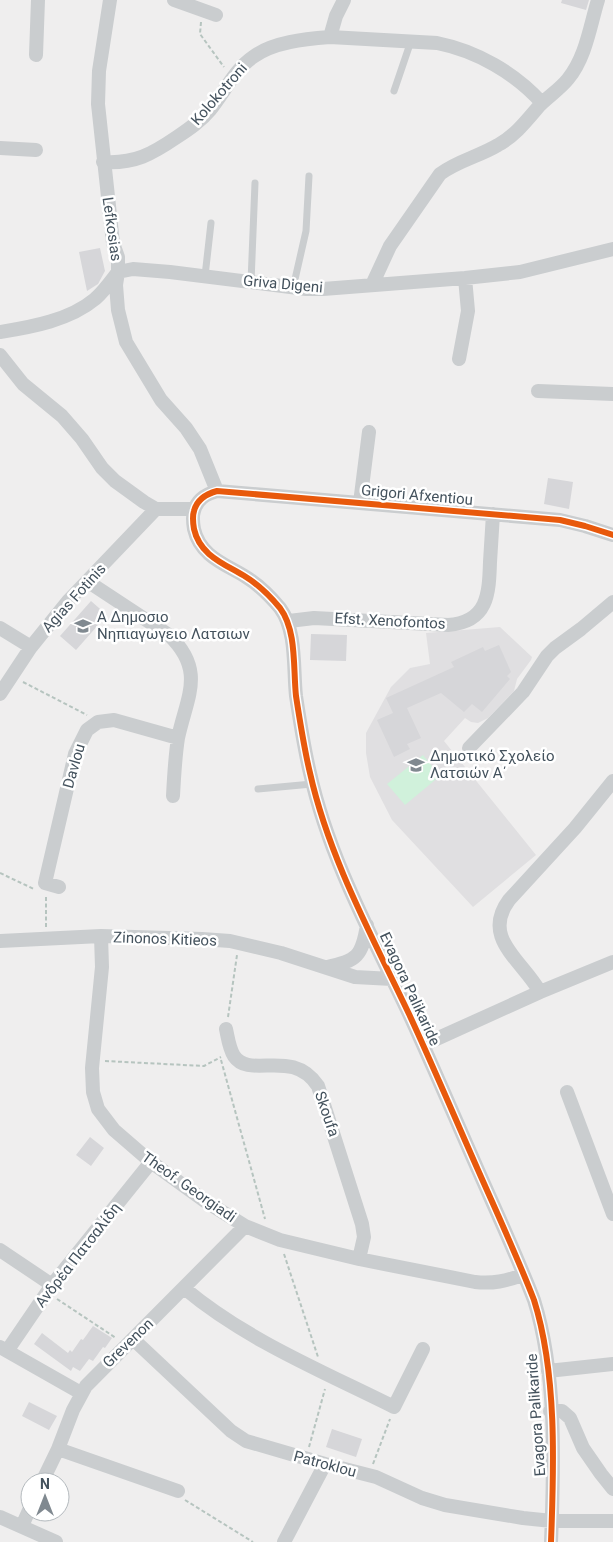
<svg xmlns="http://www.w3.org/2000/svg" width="613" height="1542" font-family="Roboto,sans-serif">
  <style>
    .education { fill: #e0dfe1 }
    .green { fill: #d0f1db }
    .building { fill: #d6d6d9 }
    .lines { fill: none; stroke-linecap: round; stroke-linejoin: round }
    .path { stroke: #b6c4bf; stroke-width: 2; stroke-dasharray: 4 2.5; stroke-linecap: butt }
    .lane { stroke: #cacdcf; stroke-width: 7 }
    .street { stroke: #cacdcf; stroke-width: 14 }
    .cycleway-casing { stroke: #fff; stroke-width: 9 }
    .cycleway { stroke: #e8590c; stroke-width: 6 }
    .labels { text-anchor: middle; stroke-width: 5; stroke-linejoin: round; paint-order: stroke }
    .street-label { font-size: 15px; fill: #44525d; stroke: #fff }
    .poi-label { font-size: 15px; fill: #44525d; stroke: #fff; text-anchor: start }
  </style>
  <rect width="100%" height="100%" fill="#efeeee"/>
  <path class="education" d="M 500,627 L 532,657 L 531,660 L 517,679 L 514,691 L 488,718 L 478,723 L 471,722 L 465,718 L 444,741 L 536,855 L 473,907 L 392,820 L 370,777 L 366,753 L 366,733 L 391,687 L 410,668 L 430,664 L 426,633 Z"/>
  <path class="green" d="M 423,755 L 440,776 L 405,805 L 387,784 Z"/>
  <path class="building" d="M 562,0 L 589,0 L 586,10 L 561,3 Z
    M 100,248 L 105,271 L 98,284 L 87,291 L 79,252 Z
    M 548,478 L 573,482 L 569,509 L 544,504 Z
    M 91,601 L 107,615 L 76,650 L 60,636 Z
    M 311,634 L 347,635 L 346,661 L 310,660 Z
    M 499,645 L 511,672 L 507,676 L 510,679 L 482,712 L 472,704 L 464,712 L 441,693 L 407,708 L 421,738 L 407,744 L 410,749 L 394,757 L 377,720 L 393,713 L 386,698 L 454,667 L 451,662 L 483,647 L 485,651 Z
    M 90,1137 L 104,1148 L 91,1166 L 76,1155 Z
    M 93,1326 L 112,1338 L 105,1348 L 103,1347 L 93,1361 L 89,1359 L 80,1371 L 73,1367 L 71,1371 L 34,1344 L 42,1333 L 68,1353 L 70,1350 L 72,1352 L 81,1339 L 83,1340 Z
    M 29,1402 L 57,1416 L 49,1430 L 22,1416 Z
    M 332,1429 L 362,1439 L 356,1457 L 326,1447 Z"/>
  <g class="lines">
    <path class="path" d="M 201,22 L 200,34 L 224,67
      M 23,682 L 87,715
      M 0,873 L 34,889
      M 46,897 L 46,927
      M 228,1017 L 237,955
      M 221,1060 L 265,1219
      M 105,1061 L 204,1066 L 221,1057
      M 284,1254 L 318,1357
      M 57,1299 L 116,1338
      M 309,1447 L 325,1389
      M 373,1464 L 390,1419
      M 185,1500 L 253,1542"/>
    <path class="lane" d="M 394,91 L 411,41
      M 205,276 L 211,223
      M 251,282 L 255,183
      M 293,288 L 306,231 L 309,176
      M 258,789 L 312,784"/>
    <path class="street" d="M 110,0 L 99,71 L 98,104 L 113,243 L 118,257 L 118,272 L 116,285 L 118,310 L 126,342 L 161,400 L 186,428 L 200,449 L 217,491
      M 174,0 L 216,15
      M 330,37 L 336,16 L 344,0
      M 36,55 L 38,0
      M 0,148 L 36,150
      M 103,162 C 135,164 152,154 177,137 C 189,129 201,121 210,110 C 224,93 235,69 253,57 C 273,42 305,39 330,37 L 437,43 C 477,51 515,73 542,103
      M 372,285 L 390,246 L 440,174 C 457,161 480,156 498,145 C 516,135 527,120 540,105 C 549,96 560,89 568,79 C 586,57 590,26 598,0
      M 0,332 C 32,327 70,320 95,299 C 104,291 111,281 118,272 L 133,269 L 170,272 L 306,289 L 323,289 L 465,278 L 520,272 L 613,249
      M 0,355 L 23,384 L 62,416 L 82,439 L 102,468 L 115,481 L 144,502 L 156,509 L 194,509
      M 459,359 L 468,311 L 465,278
      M 538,391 L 613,394
      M 360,503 L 369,432
      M 87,581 L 169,635 C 206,671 187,696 178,738 C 175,757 174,777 173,796
      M 289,621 L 314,618 L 448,625 C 488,622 489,594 490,562 C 491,546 492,530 493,514
      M 0,628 L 31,647
      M 0,694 L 31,647 L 69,600 L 156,509
      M 469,748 L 523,692 L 547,656 L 555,648 L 581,629 L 613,602
      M 59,887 L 45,883 L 75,754 L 87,730 L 98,722 L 114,720 L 178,738
      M 101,936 L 102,967 L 92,1068 L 93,1092 L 98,1109 L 114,1130 L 151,1162 L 205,1201 L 245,1226 L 280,1240 L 359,1259 L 475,1282 C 493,1284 506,1281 523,1275
      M 0,941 L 101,936 L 202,939 L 230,941 L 281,953 L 355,977 L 392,979
      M 327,967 C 357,961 362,956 367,925
      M 540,992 C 522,960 481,938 509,900 L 575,828 L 613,781
      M 226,1029 C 228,1038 229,1048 234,1056 C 250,1080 292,1047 318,1086 L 362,1224 L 364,1237 L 359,1259
      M 423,1045 L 540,992 L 613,962
      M 567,1092 L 613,1214
      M 0,1250 L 52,1285
      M 184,1288 C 246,1340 322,1371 394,1407 L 423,1349
      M 133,1339 L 231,1431 L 246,1441 L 325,1464 L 376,1477 L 422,1498 L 445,1505 L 523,1518 L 552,1521 L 613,1521
      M 0,1347 L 81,1393
      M 7,1351 L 52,1285 L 151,1162
      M 548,1371 L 613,1364
      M 550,1411 L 562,1411 L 570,1418 L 583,1448 L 601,1474 L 613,1489
      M 58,1449 L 178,1491
      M 42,1482 L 58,1449 L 73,1410 L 86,1386 L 245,1226
      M 0,1517 L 56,1542
      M 22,1526 L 30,1508
      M 284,1542 L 325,1464
      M 551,1542 C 554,1466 557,1373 534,1300 C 517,1256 497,1213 478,1170 C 455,1118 433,1066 409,1014 C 372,936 329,858 310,773 C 304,748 300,722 296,696 C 293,668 297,631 280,608 C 270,596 259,585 246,577 C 225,564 200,556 194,529 C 193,523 192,517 194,511 C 197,499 206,494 217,491 L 560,520 L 585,526 L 613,535"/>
    <g class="cycleway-casing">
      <path id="cycleway" d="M 551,1542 C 554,1466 557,1373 534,1300 C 517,1256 497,1213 478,1170 C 455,1118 433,1066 409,1014 C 372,936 329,858 310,773 C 304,748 300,722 296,696 C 293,668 297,631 280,608 C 270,596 259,585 246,577 C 225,564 200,556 194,529 C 193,523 192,517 194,511 C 197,499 206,494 217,491 L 560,520 L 585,526 L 613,535"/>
    </g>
    <use href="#cycleway" class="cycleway"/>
  </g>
  <defs>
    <g id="school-bare" transform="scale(1.35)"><path d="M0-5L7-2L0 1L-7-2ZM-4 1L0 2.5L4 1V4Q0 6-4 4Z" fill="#808990" stroke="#fff" stroke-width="2.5" paint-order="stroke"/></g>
  </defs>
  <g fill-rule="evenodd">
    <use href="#school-bare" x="83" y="626"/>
    <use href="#school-bare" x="416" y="765"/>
  </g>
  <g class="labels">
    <g class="street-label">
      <text transform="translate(219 94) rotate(-49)" y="5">Kolokotroni</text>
      <text transform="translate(112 229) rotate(82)" y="5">Lefkosias</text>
      <text transform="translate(283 284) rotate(5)" y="5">Griva Digeni</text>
      <text transform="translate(417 495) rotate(5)" y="5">Grigori Afxentiou</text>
      <text transform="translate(74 598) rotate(-48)" y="5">Agias Fotinis</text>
      <text transform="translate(390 621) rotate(3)" y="5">Efst. Xenofontos</text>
      <text transform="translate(74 766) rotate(-74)" y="5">Davlou</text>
      <text transform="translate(165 939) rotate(2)" y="5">Zinonos Kitieos</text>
      <text transform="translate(410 989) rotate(65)" y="5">Evagora Palikaride</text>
      <text transform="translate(327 1114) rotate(71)" y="5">Skoufa</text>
      <text transform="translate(189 1187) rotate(35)" y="5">Theof. Georgiadi</text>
      <text transform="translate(78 1255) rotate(-52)" y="5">Ανδρέα Πατσαλίδη</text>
      <text transform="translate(128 1343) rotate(-44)" y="5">Grevenon</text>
      <text transform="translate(536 1415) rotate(-94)" y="5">Evagora Palikaride</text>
      <text transform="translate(325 1464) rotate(15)" y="5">Patroklou</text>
    </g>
    <g class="poi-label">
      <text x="97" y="622">Α Δημοσιο<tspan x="97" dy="17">Νηπιαγωγειο Λατσιων</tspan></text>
      <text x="430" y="761">Δημοτικό Σχολείο<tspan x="430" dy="17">Λατσιών Α΄</tspan></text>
    </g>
  </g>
  <g transform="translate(45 1497)"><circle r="24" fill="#ffffff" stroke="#b4babe"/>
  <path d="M0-4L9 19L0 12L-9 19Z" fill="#808990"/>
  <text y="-8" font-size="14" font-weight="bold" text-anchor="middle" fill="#44525d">N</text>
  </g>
</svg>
